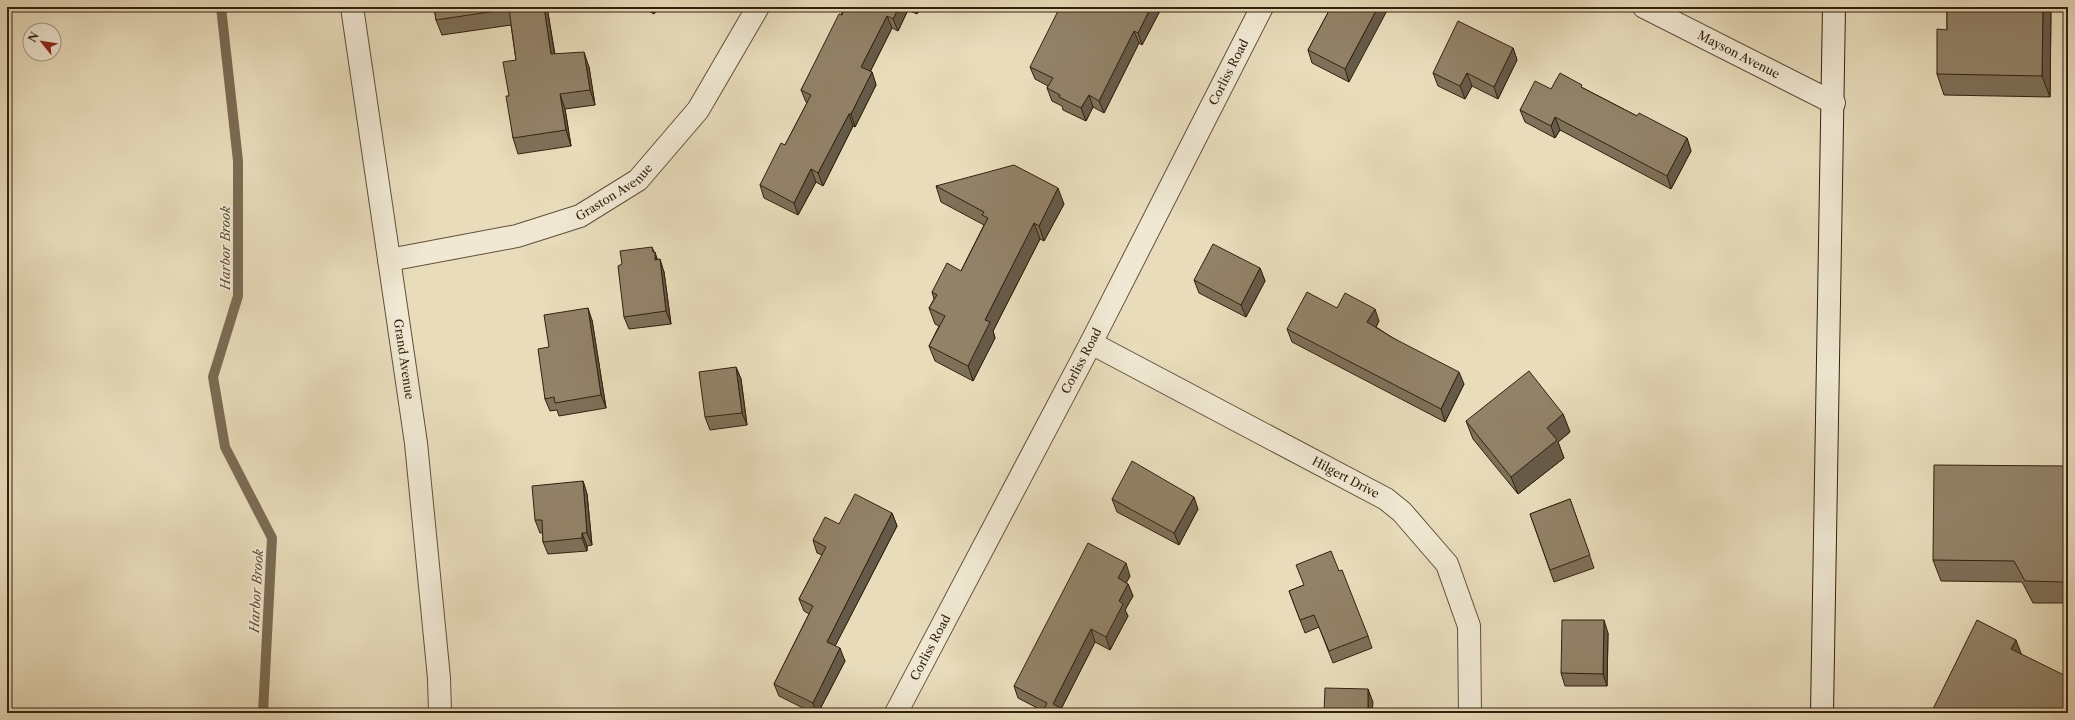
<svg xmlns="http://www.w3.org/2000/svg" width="2075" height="720" font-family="'Libre Caslon Text',serif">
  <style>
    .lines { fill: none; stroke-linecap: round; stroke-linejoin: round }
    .stream { stroke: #7b6b53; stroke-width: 10 }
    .minor-casing { stroke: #61503a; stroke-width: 24 }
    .tertiary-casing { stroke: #61503a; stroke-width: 24 }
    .secondary-casing { stroke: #34210f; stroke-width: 24 }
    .minor { stroke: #f0e8d3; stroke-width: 22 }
    .tertiary { stroke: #f0e8d3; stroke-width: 22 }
    .secondary { stroke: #f0e8d3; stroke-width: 22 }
    .wall { fill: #7e7059; stroke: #34210f }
    .shaded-wall { fill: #665b49; stroke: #34210f }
    .building { fill: #928268; stroke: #34210f }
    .labels { text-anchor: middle; stroke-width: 3.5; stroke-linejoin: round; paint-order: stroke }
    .street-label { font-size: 12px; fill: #34210f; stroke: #f0e8d3 }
    .water-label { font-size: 13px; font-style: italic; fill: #5e4c37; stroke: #f0e8d3 }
  </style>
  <rect width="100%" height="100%" fill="#e8dcbb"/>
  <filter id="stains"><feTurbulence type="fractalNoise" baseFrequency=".005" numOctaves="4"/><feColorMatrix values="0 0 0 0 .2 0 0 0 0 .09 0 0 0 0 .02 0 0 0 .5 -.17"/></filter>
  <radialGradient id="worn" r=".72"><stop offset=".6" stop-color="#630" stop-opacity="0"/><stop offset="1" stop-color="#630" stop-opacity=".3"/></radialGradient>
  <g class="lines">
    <path class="stream" d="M 221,7 L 238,161 L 238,296 L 213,377 L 225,447 L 272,538 L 263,713"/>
    <g class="minor-casing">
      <g id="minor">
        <path id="s1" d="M 1644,7 L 1834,103"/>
        <path id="s2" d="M 389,260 L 517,236 L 580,216 L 638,180 L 698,110 L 758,7"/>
        <path id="s3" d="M 1091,343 L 1386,499 L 1402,512 L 1447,564 L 1469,626 L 1470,713"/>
        <path id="s4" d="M 896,713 L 1091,343 L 1262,7"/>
      </g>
    </g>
    <g class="tertiary-casing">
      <g id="tertiary">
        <path id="s5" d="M 352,7 L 416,443 L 439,678 L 440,713"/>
      </g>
    </g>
    <g class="secondary-casing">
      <path id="secondary" d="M 1822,713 L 1834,7"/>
    </g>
    <use href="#minor" class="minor"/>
    <use href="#tertiary" class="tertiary"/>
    <use href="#secondary" class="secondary"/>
  </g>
  <path class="wall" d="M 434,7 L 547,7 L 555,54 L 589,67 L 595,105 L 565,109 L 571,146 L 518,154 L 513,138 L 509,96 L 516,60 L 511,25 L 442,35 L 436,20 Z
    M 641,7 L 658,7 L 654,14 Z
    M 845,7 L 921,7 L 917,14 L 908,10 L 898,31 L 892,28 L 870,72 L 872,72 L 876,85 L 855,127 L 853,126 L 823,186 L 816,182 L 798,215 L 764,198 L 760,185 L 785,145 L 807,103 L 806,102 L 801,90 Z
    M 1162,7 L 1142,45 L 1139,43 L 1104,113 L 1093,107 L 1086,121 L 1063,110 L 1062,106 L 1052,101 L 1047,88 L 1048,86 L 1035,79 L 1030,67 Z
    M 1331,7 L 1349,82 L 1312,63 L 1308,50 Z
    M 1947,7 L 2051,7 L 2050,97 L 1944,95 L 1937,74 L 1947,30 Z
    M 1513,48 L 1517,60 L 1498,99 L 1472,86 L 1465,99 L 1438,86 L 1433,73 Z
    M 1583,88 L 1637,116 L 1687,138 L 1691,151 L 1671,189 L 1560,130 L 1555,138 L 1525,122 L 1520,110 L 1551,89 Z
    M 936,186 L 1064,204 L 1044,241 L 1040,239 L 993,331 L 995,338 L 973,381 L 935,361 L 929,346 L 939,326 L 935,324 L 929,308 L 934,299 L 932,292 L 961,271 L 984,225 L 941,202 Z
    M 652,247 L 654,252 L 664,272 L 671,324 L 629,329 L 624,317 Z
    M 1260,268 L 1265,281 L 1246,317 L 1199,293 L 1194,280 Z
    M 1337,308 L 1379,321 L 1376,327 L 1464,384 L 1445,422 L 1292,342 L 1287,329 Z
    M 592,320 L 606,408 L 559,416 L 557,410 L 550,411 L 545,399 L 549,347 Z
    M 736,367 L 741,379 L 747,425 L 710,430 L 705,417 Z
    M 1563,414 L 1570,432 L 1558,442 L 1564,458 L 1518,494 L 1473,439 L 1466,421 Z
    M 2068,466 L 2068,603 L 2033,603 L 2022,582 L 1941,581 L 1933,560 Z
    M 583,481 L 587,494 L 592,545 L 587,546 L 587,551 L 548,554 L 543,542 L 543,533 L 540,533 L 535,520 Z
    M 1112,499 L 1198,509 L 1179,545 L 1117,512 Z
    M 1570,499 L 1594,568 L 1554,582 L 1530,514 Z
    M 892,513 L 897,526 L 835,646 L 845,661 L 818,713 L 813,713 L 779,696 L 774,684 L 809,614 L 804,611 L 799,599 L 822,555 L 817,553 L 813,540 L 839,524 Z
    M 1339,571 L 1368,636 L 1372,648 L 1333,663 L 1319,627 L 1305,633 L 1289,591 Z
    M 1130,576 L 1126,583 L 1128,584 L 1133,596 L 1125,610 L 1128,616 L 1110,650 L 1095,642 L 1061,709 L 1043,711 L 1018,698 L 1014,686 Z
    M 1608,633 L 1607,686 L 1565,686 L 1561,673 Z"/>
  <path class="shaded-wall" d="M 544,7 L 547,7 L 557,70 L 551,54 Z
    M 652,7 L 658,7 L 654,14 Z
    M 899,7 L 907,7 L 908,10 L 898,31 L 893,19 Z
    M 914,7 L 921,7 L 917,14 Z
    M 1151,7 L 1162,7 L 1142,45 L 1138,33 Z
    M 1378,7 L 1389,7 L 1349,82 L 1345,69 Z
    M 2043,7 L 2051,7 L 2050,97 L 2042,76 Z
    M 887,16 L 892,28 L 866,80 L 861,67 Z
    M 1134,31 L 1139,43 L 1104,113 L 1099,101 Z
    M 1513,48 L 1517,60 L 1498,99 L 1494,87 Z
    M 584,52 L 589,67 L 595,105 L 590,90 Z
    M 872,72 L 876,85 L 855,127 L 851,114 Z
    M 1467,73 L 1472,86 L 1465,99 L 1460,86 Z
    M 560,94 L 565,109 L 571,146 L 566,130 Z
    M 1089,95 L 1093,107 L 1086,121 L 1081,108 Z
    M 849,114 L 853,126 L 823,186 L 818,173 Z
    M 1555,117 L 1560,130 L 1555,138 L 1551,126 Z
    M 1687,138 L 1691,151 L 1671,189 L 1667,176 Z
    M 811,169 L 816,182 L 798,215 L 794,203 Z
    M 1058,188 L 1064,204 L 1044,241 L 1039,226 Z
    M 1034,223 L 1040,239 L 993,331 L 995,338 L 973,381 L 968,366 L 985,320 Z
    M 652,247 L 655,256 L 655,252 L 659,265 L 660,272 L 653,252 Z
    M 660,259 L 664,272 L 671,324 L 666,311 Z
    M 1260,268 L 1265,281 L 1246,317 L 1241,305 Z
    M 588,308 L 592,320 L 606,408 L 601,395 Z
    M 1375,309 L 1379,321 L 1372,334 L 1367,322 Z
    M 736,367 L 741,379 L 747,425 L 742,413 Z
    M 1459,372 L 1464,384 L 1445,422 L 1441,409 Z
    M 1563,414 L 1570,432 L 1558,442 L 1564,458 L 1518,494 L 1511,477 L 1547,428 Z
    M 583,481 L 587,494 L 592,545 L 587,533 Z
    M 1194,497 L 1198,509 L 1179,545 L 1174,533 Z
    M 892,513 L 897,526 L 831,654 L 827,642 Z
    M 582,533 L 587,546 L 587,551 L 582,538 Z
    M 1126,563 L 1130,576 L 1122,591 L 1118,578 Z
    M 2068,579 L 2068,591 L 2065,582 Z
    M 1128,584 L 1133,596 L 1125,610 L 1128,616 L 1110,650 L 1106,637 L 1119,601 Z
    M 1604,620 L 1608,633 L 1607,686 L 1603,674 Z
    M 1091,629 L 1095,642 L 1059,713 L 1053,704 Z
    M 2016,640 L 2024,661 L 2011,649 Z
    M 840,648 L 845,661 L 818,713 L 816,713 L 813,703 Z
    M 1368,689 L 1373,702 L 1372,713 L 1368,713 Z"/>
  <path class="building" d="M 434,7 L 544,7 L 551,54 L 584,52 L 590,90 L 560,94 L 566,130 L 513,138 L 506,96 L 509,96 L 503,62 L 516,60 L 509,9 L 436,20 Z
    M 845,7 L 899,7 L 893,19 L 887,16 L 861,67 L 872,72 L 851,114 L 849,114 L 818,173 L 811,169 L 794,203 L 760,185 L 781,143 L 785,145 L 811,95 L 801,90 L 839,14 L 842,15 Z
    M 1060,7 L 1151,7 L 1138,33 L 1134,31 L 1099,101 L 1089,95 L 1081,108 L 1059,97 L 1060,95 L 1047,88 L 1053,78 L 1030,67 Z
    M 1331,7 L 1378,7 L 1345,69 L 1308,50 Z
    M 1947,7 L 2043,7 L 2042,76 L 1937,74 L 1937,29 L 1947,30 Z
    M 1458,21 L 1513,48 L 1494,87 L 1467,73 L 1460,86 L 1433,73 Z
    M 1560,73 L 1582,85 L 1581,87 L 1637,116 L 1639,113 L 1687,138 L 1667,176 L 1555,117 L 1551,126 L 1520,110 L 1535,81 L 1551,89 Z
    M 1014,165 L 1058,188 L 1039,226 L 1034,223 L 985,320 L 990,322 L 968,366 L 929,346 L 945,316 L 929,308 L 937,295 L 932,292 L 947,263 L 961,271 L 988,218 L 982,215 L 984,212 L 936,186 Z
    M 1213,244 L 1260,268 L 1241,305 L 1194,280 Z
    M 652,247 L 653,252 L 655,252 L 655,260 L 660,259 L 666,311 L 624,317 L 618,266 L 622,264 L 620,251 Z
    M 1307,292 L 1337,308 L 1345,293 L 1375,309 L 1367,322 L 1393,338 L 1459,372 L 1441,409 L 1287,329 Z
    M 588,308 L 601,395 L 555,403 L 554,397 L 545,399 L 538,349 L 549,347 L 544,315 Z
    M 736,367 L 742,413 L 705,417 L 699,372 Z
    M 1529,371 L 1563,414 L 1547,428 L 1557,440 L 1511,477 L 1466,421 Z
    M 1132,461 L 1194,497 L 1174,533 L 1112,499 Z
    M 1934,465 L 2068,466 L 2068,579 L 2065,582 L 2025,581 L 2014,561 L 1933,560 Z
    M 583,481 L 587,533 L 582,533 L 582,538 L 543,542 L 542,520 L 535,520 L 532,486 Z
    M 855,494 L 892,513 L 827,642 L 840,648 L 813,703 L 774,684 L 813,606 L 799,599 L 826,547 L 813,540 L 825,517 L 839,524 Z
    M 1570,499 L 1590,555 L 1550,570 L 1530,514 Z
    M 1088,543 L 1126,563 L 1118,578 L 1128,584 L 1119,601 L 1123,604 L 1106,637 L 1091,629 L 1053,704 L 1070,713 L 1042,713 L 1047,703 L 1014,686 Z
    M 1331,551 L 1339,571 L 1342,570 L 1368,636 L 1329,651 L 1314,615 L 1300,620 L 1289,591 L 1304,585 L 1296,565 Z
    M 1562,620 L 1604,620 L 1603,674 L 1561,673 Z
    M 1977,620 L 2016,640 L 2011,649 L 2068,677 L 2068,713 L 1931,713 Z
    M 1325,688 L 1368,689 L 1368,713 L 1324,713 Z"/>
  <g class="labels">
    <g class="street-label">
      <text dy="4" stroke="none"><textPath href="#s1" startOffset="106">Mayson Avenue</textPath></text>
      <text dy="4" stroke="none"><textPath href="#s4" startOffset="722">Corliss Road</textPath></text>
      <text dy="4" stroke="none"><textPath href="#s2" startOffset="238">Graston Avenue</textPath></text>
      <text dy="4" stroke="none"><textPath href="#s5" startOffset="356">Grand Avenue</textPath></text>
      <text dy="4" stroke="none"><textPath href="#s4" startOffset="398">Corliss Road</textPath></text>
      <text dy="4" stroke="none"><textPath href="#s3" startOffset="288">Hilgert Drive</textPath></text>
      <text dy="4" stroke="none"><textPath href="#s4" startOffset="74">Corliss Road</textPath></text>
    </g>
    <g class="water-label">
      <text transform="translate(225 248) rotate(-90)" y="5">Harbor Brook</text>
      <text transform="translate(256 591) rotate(-87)" y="5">Harbor Brook</text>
    </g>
  </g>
  <rect width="2075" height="720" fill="none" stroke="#e8dcbb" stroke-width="24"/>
  <rect x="8" y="8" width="2059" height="704" fill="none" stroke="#34210f" stroke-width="2"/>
  <rect x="12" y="12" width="2051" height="696" fill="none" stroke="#34210f"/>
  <g transform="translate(42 42) rotate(300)"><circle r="19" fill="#f0e8d3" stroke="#a59885"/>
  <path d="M0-3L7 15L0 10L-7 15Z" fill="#8f2418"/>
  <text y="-6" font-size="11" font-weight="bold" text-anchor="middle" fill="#34210f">N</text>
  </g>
  <rect width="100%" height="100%" filter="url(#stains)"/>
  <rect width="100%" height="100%" fill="url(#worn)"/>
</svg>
